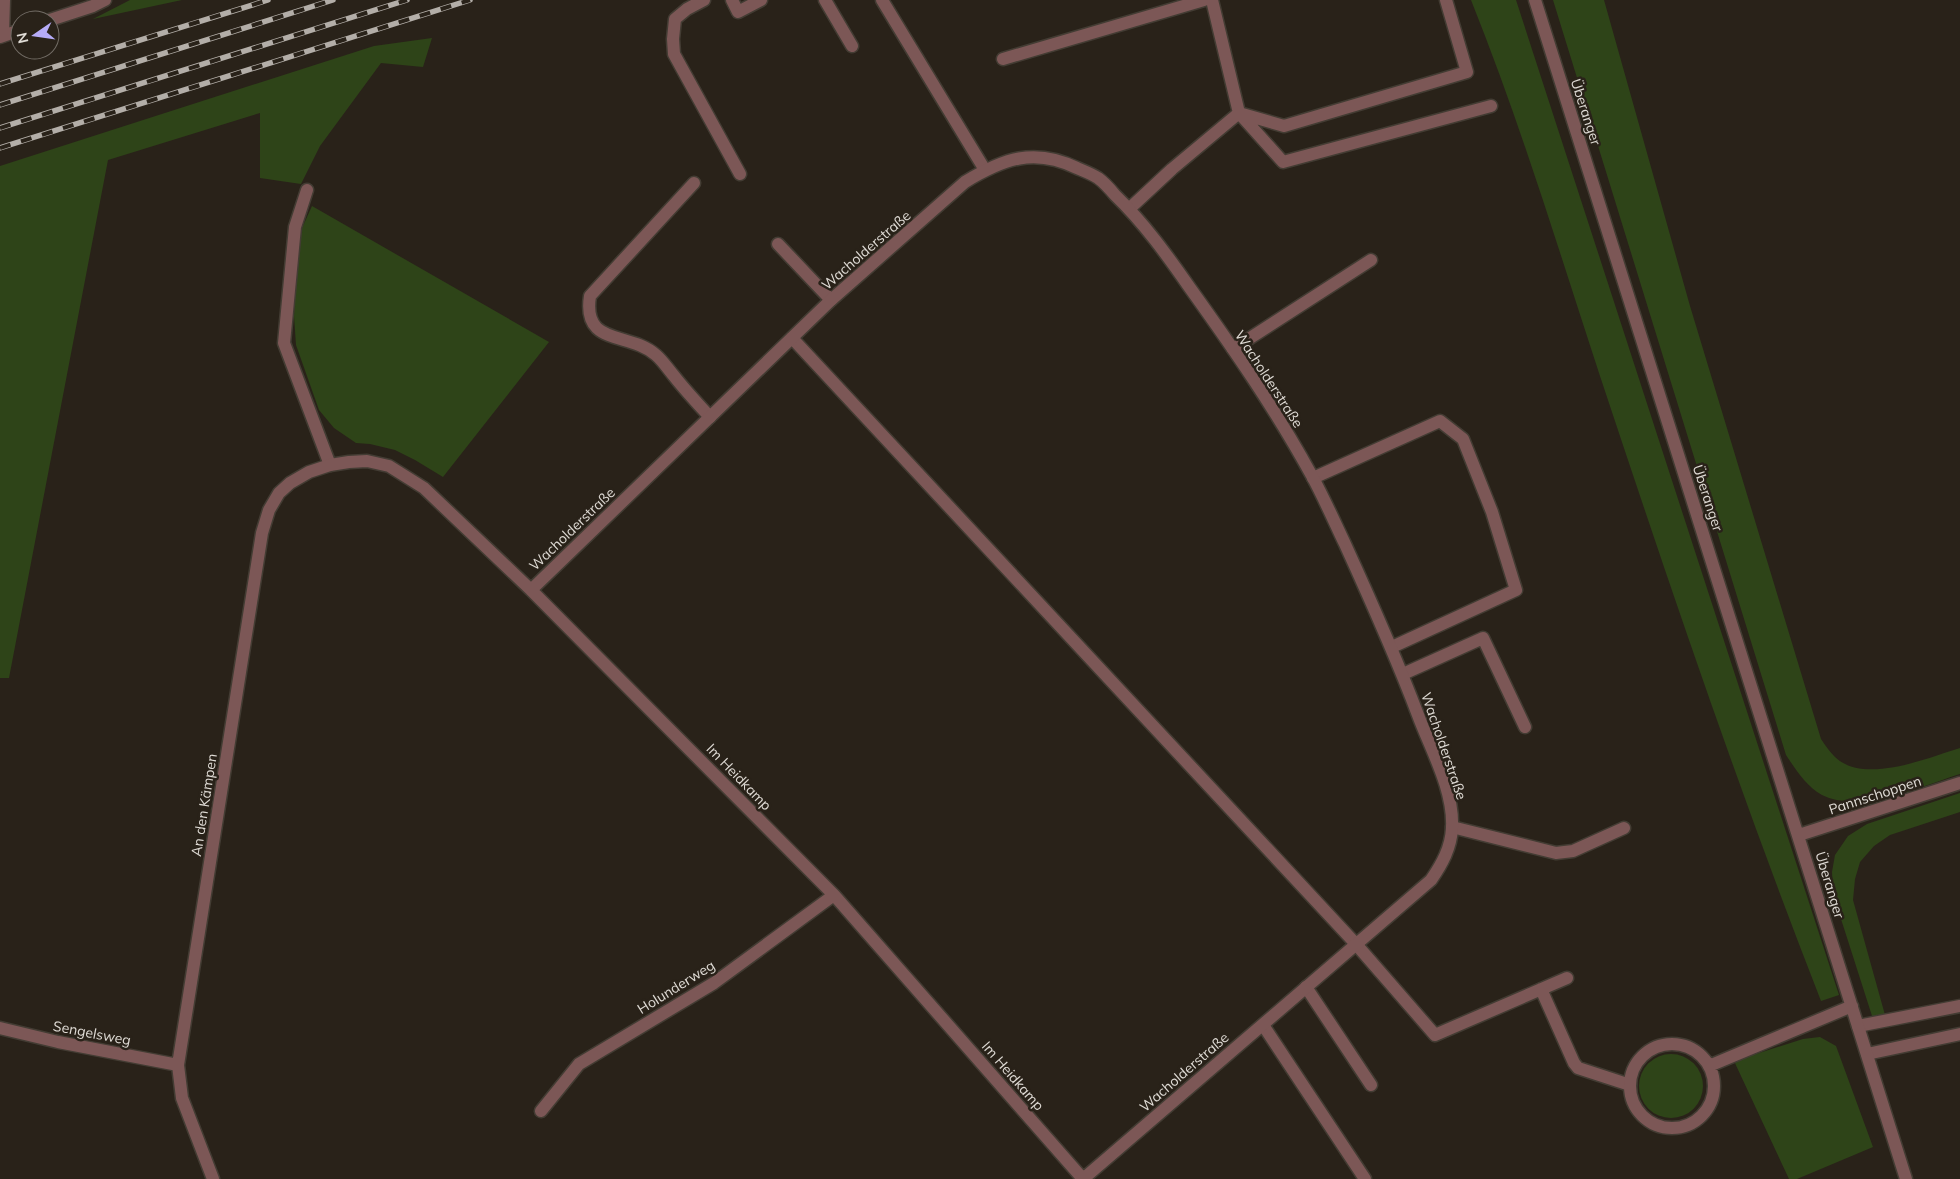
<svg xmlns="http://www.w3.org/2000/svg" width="1960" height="1179" font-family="Mulish,sans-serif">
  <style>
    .green { fill: #2e4418 }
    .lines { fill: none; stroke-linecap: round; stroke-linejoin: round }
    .lane-casing { stroke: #433c33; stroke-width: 15 }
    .street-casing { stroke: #433c33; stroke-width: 15 }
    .lane { stroke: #7c5756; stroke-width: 12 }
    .street { stroke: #7c5756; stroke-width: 12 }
    .rail-casing { stroke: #b3aea8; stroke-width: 5.5 }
    .rail { stroke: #292219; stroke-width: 4; stroke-dasharray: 11; stroke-linecap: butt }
    .labels { text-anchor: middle; stroke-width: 5; stroke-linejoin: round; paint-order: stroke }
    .street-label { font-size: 14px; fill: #e0dcd6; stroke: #292219 }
  </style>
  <rect width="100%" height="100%" fill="#292219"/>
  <path class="green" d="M 130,0 L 182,0 L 93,19 Z
    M 1471,0 L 1516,0 L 1839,995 L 1821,1001 C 1740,794 1669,584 1599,373 C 1558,248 1520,122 1471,0 Z
    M 1553,0 L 1604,0 L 1690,306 L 1821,739 C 1825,745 1830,752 1835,757 C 1864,785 1927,758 1960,748 L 1960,774 C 1922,786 1860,814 1822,795 C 1806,786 1796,770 1786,755 Z
    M 432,38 L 423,67 L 381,63 L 320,146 L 301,184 L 260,178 L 260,113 L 108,160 L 9,678 L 0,678 L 0,166 L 374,46 Z
    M 312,206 L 549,342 L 443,477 L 415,460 L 395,450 L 370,444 L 356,443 L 334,428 L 319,410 L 296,345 L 294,316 L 297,261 L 302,228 Z
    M 1960,793 L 1960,812 L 1890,835 L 1874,846 L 1860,862 L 1855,879 L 1853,900 L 1885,1015 L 1873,1019 L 1833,894 L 1832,872 L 1835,855 L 1848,836 L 1867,824 Z
    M 1820,1037 L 1836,1046 L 1873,1147 L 1797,1179 L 1789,1179 L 1734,1061 L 1803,1039 Z
    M1639 1086a32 32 0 1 1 64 0a32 32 0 1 1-64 0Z"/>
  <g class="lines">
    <g class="lane-casing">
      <path id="lane" d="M 704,0 L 687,9 L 675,19 L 673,39 L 674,54 L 740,174
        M 732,0 L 738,12 L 761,0
        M 825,0 L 852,46
        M 882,0 L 985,170
        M 1003,59 L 1204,0
        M 1239,113 L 1284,126 L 1467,72 L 1446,0
        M 1239,113 L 1283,162 L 1491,106
        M 694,183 L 590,296 C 582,347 629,331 656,355 C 663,361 668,369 674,376 C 685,390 697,403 710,417
        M 307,190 L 295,227 L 284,343 L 330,465
        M 1129,209 L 1172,169 L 1239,113 L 1212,0
        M 778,244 L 831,300
        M 792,338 L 1355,943 L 1435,1035 L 1567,978
        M 1233,349 L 1371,260
        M 1313,478 L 1440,421 L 1463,439 L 1492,512 L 1516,590 L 1392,647
        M 1403,674 L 1483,638 L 1525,727
        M 1452,827 L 1556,853 L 1573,851 L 1624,828
        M 1306,987 L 1371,1085
        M 1541,989 L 1574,1063 L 1578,1068 L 1630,1085
        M 1263,1025 L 1365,1179
        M 1858,1026 L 1960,1006
        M 1867,1054 L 1960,1034"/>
    </g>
    <g class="street-casing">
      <path id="street" d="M 1535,0 L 1906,1179
        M 50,20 L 93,6 L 105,0
        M 3,36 L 4,0
        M 0,37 L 20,30
        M 531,590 L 831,300 L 965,182 C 1003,159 1034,147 1077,168 C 1084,171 1092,174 1098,178 C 1105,183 1110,189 1115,195 C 1144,223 1167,255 1190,288 C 1233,348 1276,410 1312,476 C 1324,498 1334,521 1345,544 C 1371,601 1396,657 1418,715 C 1431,750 1454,790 1452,828 C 1451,848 1442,864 1431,880 L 1083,1179
        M 1799,835 L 1960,783
        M 0,1028 L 58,1042 L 178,1065
        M1630 1086a42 42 0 1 1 84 0a42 42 0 1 1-84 0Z
        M 1709,1066 L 1852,1006
        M 541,1111 L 579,1064 L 714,983 L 834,895
        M 213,1179 L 182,1098 L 178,1065 L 262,533 L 269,510 L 279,493 L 290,483 L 309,472 L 330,465 L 349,462 L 367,461 L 389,466 L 424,488 L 531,590 L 834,895 L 1083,1179"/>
    </g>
    <use href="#lane" class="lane"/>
    <use href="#street" class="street"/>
    <g class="rail-casing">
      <path id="rail" d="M 0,84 L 268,0
        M 0,105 L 333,0
        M 0,128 L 407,0
        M 0,148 L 470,0"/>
    </g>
    <use href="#rail" class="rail"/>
  </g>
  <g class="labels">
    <g class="street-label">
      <text transform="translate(1586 112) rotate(72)" y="5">Überanger</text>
      <text transform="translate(866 250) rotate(-41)" y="5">Wacholderstraße</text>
      <text transform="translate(1269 379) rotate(57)" y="5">Wacholderstraße</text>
      <text transform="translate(1708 498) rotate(72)" y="5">Überanger</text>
      <text transform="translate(572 529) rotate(-44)" y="5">Wacholderstraße</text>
      <text transform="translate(1444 746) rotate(71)" y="5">Wacholderstraße</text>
      <text transform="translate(739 777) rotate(46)" y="5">Im Heidkamp</text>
      <text transform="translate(1875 795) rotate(-18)" y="5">Pannschoppen</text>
      <text transform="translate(204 805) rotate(-81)" y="5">An den Kämpen</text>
      <text transform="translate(1830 885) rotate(73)" y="5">Überanger</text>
      <text transform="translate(676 987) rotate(-32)" y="5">Holunderweg</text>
      <text transform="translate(92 1033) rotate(11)" y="5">Sengelsweg</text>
      <text transform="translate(1184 1072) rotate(-41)" y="5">Wacholderstraße</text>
      <text transform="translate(1013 1076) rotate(49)" y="5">Im Heidkamp</text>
    </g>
  </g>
  <g transform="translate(35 35) rotate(257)"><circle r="24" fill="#292219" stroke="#726c65"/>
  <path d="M0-4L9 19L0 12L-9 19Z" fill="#b6acf8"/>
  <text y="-8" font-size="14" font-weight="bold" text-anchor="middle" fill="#e0dcd6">N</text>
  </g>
</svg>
